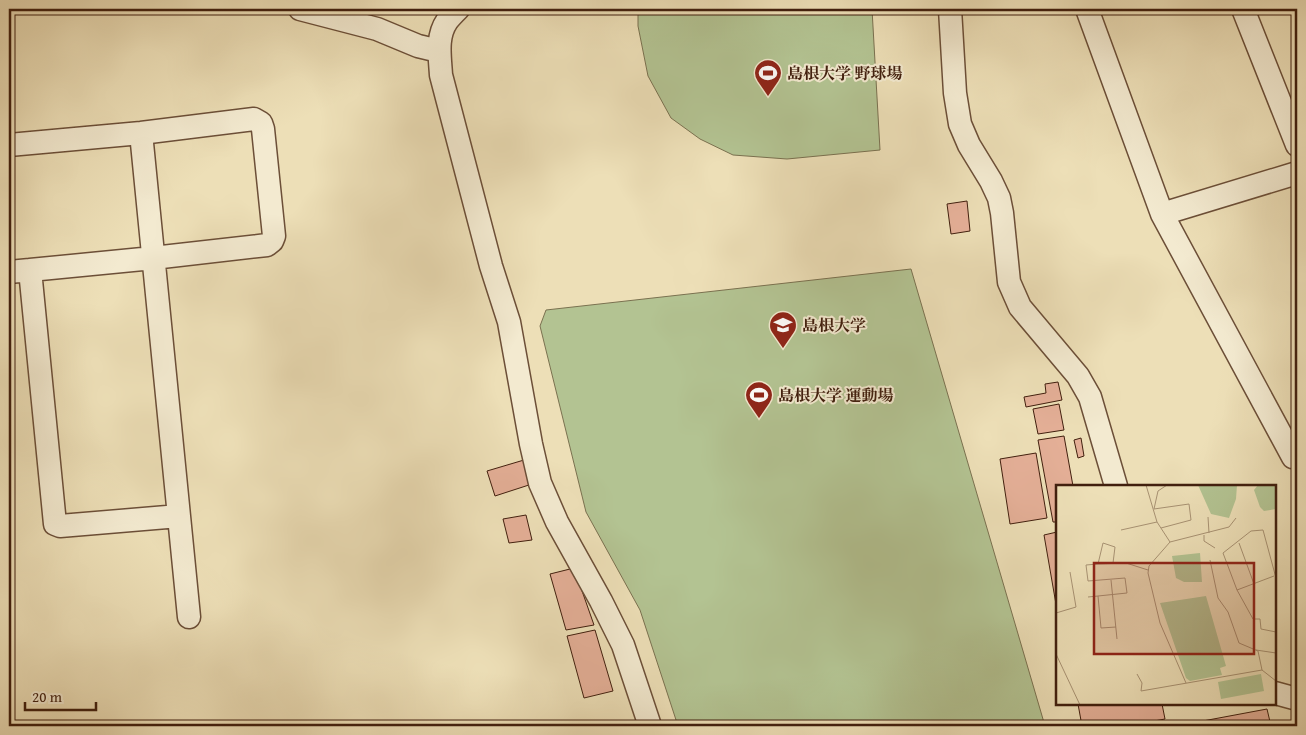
<svg xmlns="http://www.w3.org/2000/svg" width="1306" height="735" font-family="'Gentium Book Plus','Noto Serif JP',serif">
  <style>
    .green { fill: #b3c392; stroke: #7a7150 }
    .building { fill: #e4af97; stroke: #411f0e }
    .lines { fill: none; stroke-linecap: round; stroke-linejoin: round }
    .street-casing { stroke: #6c4f38; stroke-width: 25 }
    .street { stroke: #f3ead0; stroke-width: 22 }
    .labels { text-anchor: middle; stroke-width: 4; stroke-linejoin: round; paint-order: stroke }
    .poi-label { font-size: 16px; font-weight: bold; fill: #411f0e; stroke: #f3ead0; text-anchor: start }
    .inset-road { fill: none; stroke: #a89273; stroke-width: 1 }
    .view { fill: #8f2418; fill-opacity: 0.15; stroke: #8f2418; stroke-width: 2.5 }
    .inset-edge { fill: none; stroke: #411f0e; stroke-width: 2.5 }
  </style>
  <rect width="100%" height="100%" fill="#eddfb7"/>
  <filter id="stains"><feTurbulence type="fractalNoise" baseFrequency=".004" numOctaves="4"/><feColorMatrix values="0 0 0 0 .2 0 0 0 0 .09 0 0 0 0 .02 0 0 0 .5 -.17"/></filter>
  <radialGradient id="worn" r=".72"><stop offset=".6" stop-color="#630" stop-opacity="0"/><stop offset="1" stop-color="#630" stop-opacity=".3"/></radialGradient>
  <path class="green" d="M 638,9 L 872,9 L 880,150 L 787,159 L 733,155 L 700,139 L 671,118 L 648,76 L 638,26 Z
    M 911,269 L 1045,726 L 678,726 L 640,610 L 586,512 L 540,326 L 546,310 Z"/>
  <path class="building" d="M 967,201 L 970,231 L 951,234 L 947,204 Z
    M 1058,382 L 1062,400 L 1026,407 L 1024,397 L 1046,393 L 1045,384 Z
    M 1059,404 L 1064,430 L 1038,434 L 1033,409 Z
    M 1064,436 L 1073,486 L 1057,486 L 1057,522 L 1053,522 L 1038,440 Z
    M 1081,438 L 1084,456 L 1078,458 L 1074,440 Z
    M 1036,453 L 1047,518 L 1010,524 L 1000,459 Z
    M 524,460 L 532,484 L 495,496 L 487,471 Z
    M 526,515 L 532,540 L 509,543 L 503,519 Z
    M 1057,532 L 1057,610 L 1044,535 Z
    M 574,568 L 594,625 L 566,630 L 550,574 Z
    M 595,630 L 613,691 L 584,698 L 567,636 Z
    M 1078,704 L 1162,704 L 1165,719 L 1127,726 L 1082,726 Z
    M 1267,709 L 1271,726 L 1176,726 Z"/>
  <g class="lines">
    <g class="street-casing">
      <path id="street" d="M 300,9 L 377,29 L 418,46 L 439,51
        M 458,9 C 454,13 450,17 447,21 C 436,37 440,57 441,75 L 491,266 L 509,322 L 531,444 L 540,483 L 557,522 L 601,601 L 623,645 L 650,726
        M 950,9 L 955,93 L 960,124 L 969,145 L 991,181 L 999,198 L 1002,213 L 1009,282 L 1020,307 L 1078,376 L 1090,397 L 1116,486
        M 1087,9 L 1162,214 L 1293,457 L 1297,457
        M 1243,9 L 1297,145
        M 141,133 L 189,617
        M 9,145 L 141,133 L 254,119 L 261,123 L 263,129 L 274,236 L 272,241 L 267,245 L 153,258 L 30,270
        M 1162,214 L 1297,173
        M 9,272 L 30,270 L 55,524 L 60,526 L 179,516
        M 1275,693 L 1297,699"/>
    </g>
    <use href="#street" class="street"/>
  </g>
  <defs>
    <g id="stadium-pin" transform="scale(1.4375)"><path d="M0 17L-7.5 6A9.5 9.5 0 1 1 7.5 6Z" fill="#8f2418" stroke="#f3ead0"/><path d="M0-5a6.5 5 0 1 0 0 10a6.5 5 0 1 0 0-10ZM-3.5-1.8h7v3.6h-7Z" fill="#fff"/></g>
    <g id="university-pin" transform="scale(1.4375)"><path d="M0 17L-7.5 6A9.5 9.5 0 1 1 7.5 6Z" fill="#8f2418" stroke="#f3ead0"/><path d="M0-5L7-2L0 1L-7-2ZM-4 1L0 2.5L4 1V4Q0 6-4 4Z" fill="#fff"/></g>
  </defs>
  <g fill-rule="evenodd">
    <use href="#stadium-pin" x="768" y="73"/>
    <use href="#university-pin" x="783" y="325"/>
    <use href="#stadium-pin" x="759" y="395"/>
  </g>
  <g class="labels">
    <g class="poi-label">
      <text x="787" y="79">島根大学 野球場</text>
      <text x="802" y="331">島根大学</text>
      <text x="778" y="401">島根大学 運動場</text>
    </g>
  </g>
  <g transform="translate(1056 485)">
    <rect width="220" height="220" fill="#eddfb7"/>
    <path d="M 142,0 L 181,0 L 180,14 L 173,33 L 155,29 ZM 202,0 L 220,0 L 220,24 L 208,26 L 204,22 L 198,5 ZM 144,68 L 146,97 L 128,97 L 120,93 L 116,71 ZM 150,111 L 170,181 L 164,183 L 166,190 L 134,196 L 130,193 L 104,118 ZM 205,189 L 208,206 L 165,214 L 162,197 Z" fill="#b3c392"/>
    <path class="inset-road" d="M 90,0 L 101,37 L 114,57 L 93,81 L 92,88 L 104,138 L 130,198M 98,24 L 133,19 L 135,35 L 105,43M 98,24 L 102,6 L 111,0M 152,32 L 153,48M 65,45 L 101,37M 148,50 L 148,56 L 159,63M 114,57 L 173,42 L 180,33M 183,58 L 198,99M 154,75 L 162,113 L 172,127 L 183,158 L 202,166 L 206,185M 42,79 L 70,78 L 92,85M 220,93 L 207,45 L 195,46 L 167,68 L 181,105 L 197,134 L 204,134 L 205,144 L 220,147M 55,95 L 61,154M 181,105 L 218,91M 42,111 L 71,108 L 69,93 L 32,96 L 30,80 L 42,79 L 47,58 L 59,62 L 57,78M 32,112 L 42,111 L 45,143 L 60,142M 0,128 L 20,122 L 14,87M 200,165 L 220,168M 0,169 L 24,220M 81,189 L 86,198 L 85,206 L 206,185 L 220,196"/>
    <path class="view" d="M 38,78 L 198,78 L 198,169 L 38,169 Z"/>
    <rect width="220" height="220" class="inset-edge"/>
  </g>
  <rect width="1306" height="735" fill="none" stroke="#eddfb7" stroke-width="30"/>
  <rect x="10" y="10" width="1286" height="715" fill="none" stroke="#411f0e" stroke-width="2.5"/>
  <rect x="15" y="15" width="1276" height="705" fill="none" stroke="#411f0e"/>
  <path d="M25 702v8h71v-8" fill="none" stroke="#411f0e" stroke-width="2.5"/>
  <text x="32" y="702" font-size="15" fill="#411f0e" stroke="#f3ead0" stroke-width="4" paint-order="stroke">20 m</text>
  <rect width="100%" height="100%" filter="url(#stains)"/>
  <rect width="100%" height="100%" fill="url(#worn)"/>
</svg>
